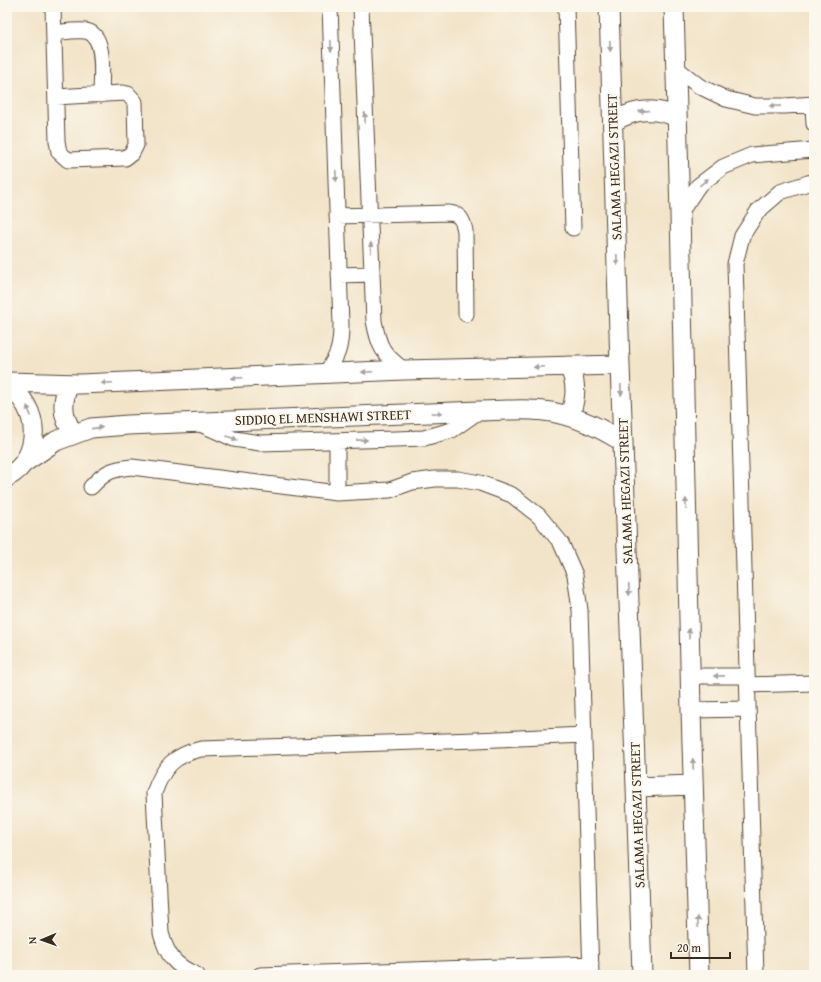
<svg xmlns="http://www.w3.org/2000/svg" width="821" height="982" font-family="'Gentium Book Plus',serif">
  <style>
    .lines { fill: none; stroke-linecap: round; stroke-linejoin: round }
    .minor-casing { stroke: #564638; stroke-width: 17 }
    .tertiary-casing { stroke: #564638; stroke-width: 21 }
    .minor { stroke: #fff; stroke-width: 15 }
    .tertiary { stroke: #fff; stroke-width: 19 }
    .oneway { fill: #a79f9a }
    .labels { text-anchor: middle; stroke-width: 4; stroke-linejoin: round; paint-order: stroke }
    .street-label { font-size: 14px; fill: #3b2a1e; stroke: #fbf7ec }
  </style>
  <rect width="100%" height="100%" fill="#fbf7ec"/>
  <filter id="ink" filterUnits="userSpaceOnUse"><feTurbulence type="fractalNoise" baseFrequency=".025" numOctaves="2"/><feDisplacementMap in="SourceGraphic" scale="8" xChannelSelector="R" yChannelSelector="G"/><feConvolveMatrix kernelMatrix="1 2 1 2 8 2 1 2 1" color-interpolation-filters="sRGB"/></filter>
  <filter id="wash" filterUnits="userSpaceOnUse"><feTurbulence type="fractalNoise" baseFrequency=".012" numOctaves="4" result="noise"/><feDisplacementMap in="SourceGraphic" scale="16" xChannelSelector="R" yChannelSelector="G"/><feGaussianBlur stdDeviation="0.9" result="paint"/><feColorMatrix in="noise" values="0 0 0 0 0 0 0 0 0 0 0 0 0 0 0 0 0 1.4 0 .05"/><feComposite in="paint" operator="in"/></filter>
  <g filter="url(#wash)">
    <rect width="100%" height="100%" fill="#f2e4c9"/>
  </g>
  <g filter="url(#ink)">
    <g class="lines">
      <g class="minor-casing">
        <path id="minor" d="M 53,7 L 57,141 L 59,152 L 68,160 L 125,158 L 132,153 L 136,145 L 135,102 L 128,94 L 123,93 L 56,97
          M 361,7 L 374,321 C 379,348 383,354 404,370
          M 566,7 L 573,228
          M 54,33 C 64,32 75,30 85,31 C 107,33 101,78 101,95
          M 676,68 L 699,86 L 726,99 L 755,106 L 785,106 L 814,104
          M 813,104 L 814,124
          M 680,213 L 698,186 L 723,167 L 752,155 L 814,150
          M 337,216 L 449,213 C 460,214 463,220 465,231 L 466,314
          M 339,275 L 372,274
          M 325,374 C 338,356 341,348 341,325 L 330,7
          M 198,423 L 234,439 L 260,443 L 396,439 L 424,438 L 452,430 L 479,411
          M 91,487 C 105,472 111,469 132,467 L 337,493 L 390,490 L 412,482 L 435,479 L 458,479 L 480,483 L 512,495 L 539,516 L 561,543 L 575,575 L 580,610 L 591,975
          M 337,493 L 337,441
          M 690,676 L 747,676
          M 748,685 L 814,683
          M 691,710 L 748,709
          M 197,975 C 175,966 167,956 161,933 L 154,793 C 163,767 174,755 201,749 L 476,740 L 584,735
          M 260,975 L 591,964
          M 756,975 L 735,264 L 742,236 L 758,211 L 780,192 L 808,183 L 814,182"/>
      </g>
      <g class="tertiary-casing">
        <path id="tertiary" d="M 609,7 L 620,365 L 636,787 L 642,975
          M 674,7 L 680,213 L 691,710 L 699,975
          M 613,122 C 634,109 654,107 677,117
          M 569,366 C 577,383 577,398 569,416
          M 7,382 L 80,384 L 404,370 L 620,365
          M 69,384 C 61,402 62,418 74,434
          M 7,386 C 41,406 43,458 7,477
          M 25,462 L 56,441 L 91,428 L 128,425 L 479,411 C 497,411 514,409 531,410 C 565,411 595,424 623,442
          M 636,787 L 693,785"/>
      </g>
      <use href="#minor" class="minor"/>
      <use href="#tertiary" class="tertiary"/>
    </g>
    <defs><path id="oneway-solid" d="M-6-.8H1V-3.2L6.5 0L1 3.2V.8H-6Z"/></defs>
    <g class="oneway">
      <use href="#oneway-solid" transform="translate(331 46) rotate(88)"/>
      <use href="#oneway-solid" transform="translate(610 46) rotate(88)"/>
      <use href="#oneway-solid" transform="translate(775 106) rotate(-179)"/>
      <use href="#oneway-solid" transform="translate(644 111) rotate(175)"/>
      <use href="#oneway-solid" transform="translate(365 118) rotate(-92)"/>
      <use href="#oneway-solid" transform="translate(336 176) rotate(88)"/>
      <use href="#oneway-solid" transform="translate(704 182) rotate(-39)"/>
      <use href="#oneway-solid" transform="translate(371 248) rotate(-92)"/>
      <use href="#oneway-solid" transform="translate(617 260) rotate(88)"/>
      <use href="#oneway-solid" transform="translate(539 367) rotate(178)"/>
      <use href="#oneway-solid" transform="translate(367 372) rotate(177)"/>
      <use href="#oneway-solid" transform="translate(237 378) rotate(178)"/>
      <use href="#oneway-solid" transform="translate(107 383) rotate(178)"/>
      <use href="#oneway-solid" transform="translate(621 390) rotate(88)"/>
      <use href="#oneway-solid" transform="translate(29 411) rotate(-112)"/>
      <use href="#oneway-solid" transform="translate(437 413) rotate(-2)"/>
      <use href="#oneway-solid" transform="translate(97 428) rotate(-6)"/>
      <use href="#oneway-solid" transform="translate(232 438) rotate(20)"/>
      <use href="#oneway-solid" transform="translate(362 440) rotate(-1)"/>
      <use href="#oneway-solid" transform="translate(686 504) rotate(-91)"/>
      <use href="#oneway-solid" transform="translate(629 590) rotate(88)"/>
      <use href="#oneway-solid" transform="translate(689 634) rotate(-91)"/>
      <use href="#oneway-solid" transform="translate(719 676) rotate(179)"/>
      <use href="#oneway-solid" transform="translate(693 764) rotate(-92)"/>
      <use href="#oneway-solid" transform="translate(698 922) rotate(-92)"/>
    </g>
  </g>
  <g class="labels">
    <g class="street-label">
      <text transform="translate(614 167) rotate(-92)" y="5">SALAMA HEGAZI STREET</text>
      <text transform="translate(323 417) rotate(-2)" y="5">SIDDIQ EL MENSHAWI STREET</text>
      <text transform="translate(625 491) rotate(-92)" y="5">SALAMA HEGAZI STREET</text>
      <text transform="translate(637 815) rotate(-92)" y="5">SALAMA HEGAZI STREET</text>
    </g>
  </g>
  <rect width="821" height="982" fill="none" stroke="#fbf7ec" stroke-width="24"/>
  <g transform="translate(42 940) rotate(268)" stroke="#fbf7ec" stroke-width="3" paint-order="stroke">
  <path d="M0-3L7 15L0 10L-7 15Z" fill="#3b2a1e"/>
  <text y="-6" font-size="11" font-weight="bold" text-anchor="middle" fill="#3b2a1e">N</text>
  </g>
  <path d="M671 952v6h59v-6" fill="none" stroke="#3b2a1e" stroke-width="2"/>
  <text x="677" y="952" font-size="12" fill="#3b2a1e" stroke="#fbf7ec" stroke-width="3" paint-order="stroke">20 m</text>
</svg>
